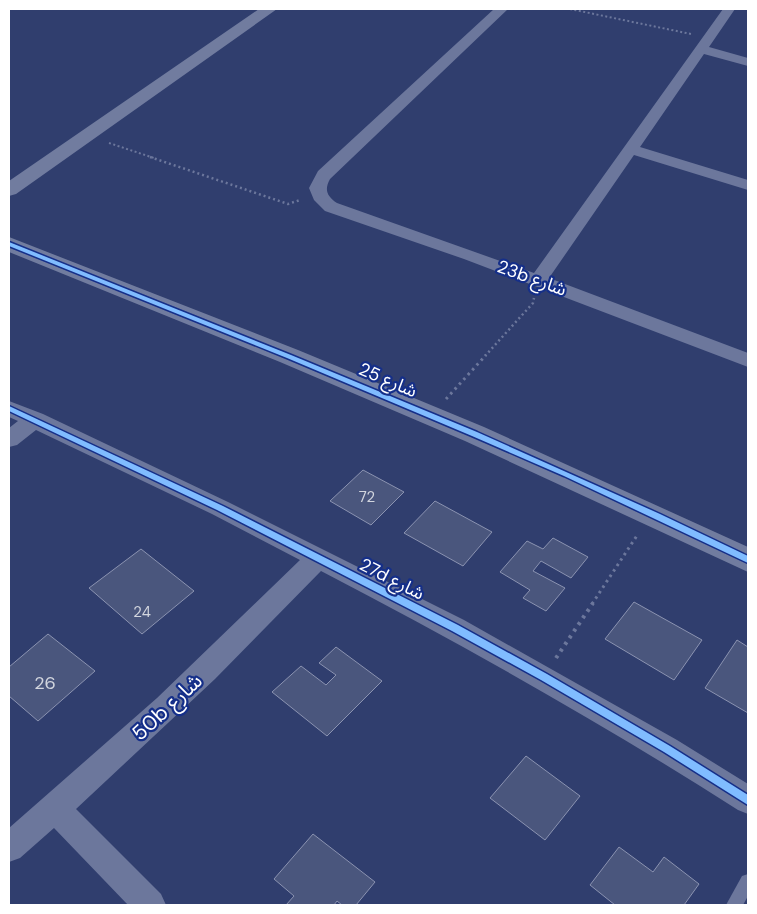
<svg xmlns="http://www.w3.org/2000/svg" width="757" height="914" font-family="'DM Sans','Noto Sans Arabic',sans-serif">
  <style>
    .building { fill: #4a567d; stroke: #8b93b1 }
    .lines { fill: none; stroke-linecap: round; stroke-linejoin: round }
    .path-far3 { stroke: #6c779c; stroke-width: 2; stroke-dasharray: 2 2.5; stroke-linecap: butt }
    .path-far2 { stroke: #6c779c; stroke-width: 2.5; stroke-dasharray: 2 3; stroke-linecap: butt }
    .path-far1 { stroke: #6c779c; stroke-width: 3; stroke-dasharray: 2.5 4; stroke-linecap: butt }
    .path { stroke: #6c779c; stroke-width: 4; stroke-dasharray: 3 5; stroke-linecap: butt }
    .lane { fill: #6c779c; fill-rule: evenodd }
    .street { fill: #6c779c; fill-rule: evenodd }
    .secondary { fill: #717c9f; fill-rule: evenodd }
    .cycleway-casing { stroke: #152f89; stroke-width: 3 }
    .cycleway { fill: #80bcff; fill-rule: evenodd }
    .labels { text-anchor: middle; stroke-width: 4.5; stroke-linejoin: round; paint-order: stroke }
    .number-label { font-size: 15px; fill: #d2d5de }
    .street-label { font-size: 18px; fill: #fff; stroke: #152f89 }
    .near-number-label { font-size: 18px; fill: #d2d5de }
    .near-street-label { font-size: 21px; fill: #fff; stroke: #152f89 }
  </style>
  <rect width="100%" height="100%" fill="#303e6e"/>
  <path class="building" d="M 363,470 L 404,492 L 371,525 L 330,501 Z
    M 435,501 L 492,532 L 463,566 L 404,533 Z
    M 553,538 L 588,557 L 571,578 L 541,561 L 533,571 L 565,588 L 546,611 L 523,598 L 530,590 L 500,572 L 527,541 L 543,549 Z
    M 141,549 L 194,591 L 142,634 L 89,588 Z
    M 634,602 L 702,640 L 674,680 L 605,639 Z
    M 48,634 L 95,671 L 38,721 L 9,696 L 9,667 Z
    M 737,640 L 748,647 L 748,713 L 705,688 Z
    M 336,647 L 382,681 L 327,736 L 272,692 L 301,666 L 326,685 L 336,675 L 319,663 Z
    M 526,756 L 580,796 L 545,840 L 490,798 Z
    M 313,834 L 375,882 L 356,905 L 342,905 L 337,901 L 334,905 L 286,905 L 294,896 L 274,879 Z
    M 619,847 L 653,872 L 664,857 L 699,884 L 684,905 L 615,905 L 590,885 Z"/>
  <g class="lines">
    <path class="path-far3" d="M 570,9 L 691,34
      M 109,143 L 154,158"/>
    <path class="path-far2" d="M 150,157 L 288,204 L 300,200
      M 485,356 L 533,303 L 534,298"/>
    <path class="path-far1" d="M 446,399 L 486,355
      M 592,604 L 638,534"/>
    <path class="path" d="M 556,658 L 593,603"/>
    <path class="lane" d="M 748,874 L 748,896 L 743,905 L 726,905 L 742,876 Z"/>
    <path class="street" d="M 494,9 L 508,9 L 330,179 C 324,190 327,196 337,203 L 534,273 L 723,9 L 735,9 L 709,47 L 748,58 L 748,66 L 704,54 L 640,147 L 748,180 L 748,190 L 634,155 L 549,278 L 748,353 L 748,367 L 464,259 L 325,211 L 314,200 L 309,188 L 318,171 Z
      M 9,401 L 43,414 L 228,502 L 464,620 L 677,740 L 748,784 L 748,814 L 738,810 C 602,723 463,645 321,571 L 215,679 L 76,809 L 161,894 L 166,905 L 128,905 L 54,828 L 20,858 L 9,862 L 9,828 L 157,698 L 300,560 L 212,514 L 36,430 L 17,445 L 9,447 L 9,428 L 18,421 L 9,417 Z"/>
    <path class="secondary" d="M 259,9 L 277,9 L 16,194 L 9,196 L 9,181 Z
      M 9,237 L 298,350 L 484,427 L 748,547 L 748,572 L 465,441 L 280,362 L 9,252 Z"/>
    <g class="cycleway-casing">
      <path id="cycleway" d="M 9,242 L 291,355 L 477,432 L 660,514 L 748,556 L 748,563 L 564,476 L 472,436 L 287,358 L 9,246 Z
        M 9,406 L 223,506 L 458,625 L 547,674 L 670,746 L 748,795 L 748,805 L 664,752 L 541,680 L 452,631 L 217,510 L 9,411 Z"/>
    </g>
    <use href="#cycleway" class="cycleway"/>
  </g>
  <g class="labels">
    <g class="number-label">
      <text x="367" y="502">72</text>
      <text x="142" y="617">24</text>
    </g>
    <g class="street-label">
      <text transform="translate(532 278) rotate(20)" y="6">23b شارع</text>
      <text transform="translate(388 380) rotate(23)" y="6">شارع 25</text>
      <text transform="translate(392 579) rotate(27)" y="6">27d شارع</text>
    </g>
    <g class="near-number-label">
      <text x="45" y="689">26</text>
    </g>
    <g class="near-street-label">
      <text transform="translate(167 707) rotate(-43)" y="7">50b شارع</text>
    </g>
  </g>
  <rect width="757" height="914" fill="none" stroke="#ffffff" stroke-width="20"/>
</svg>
